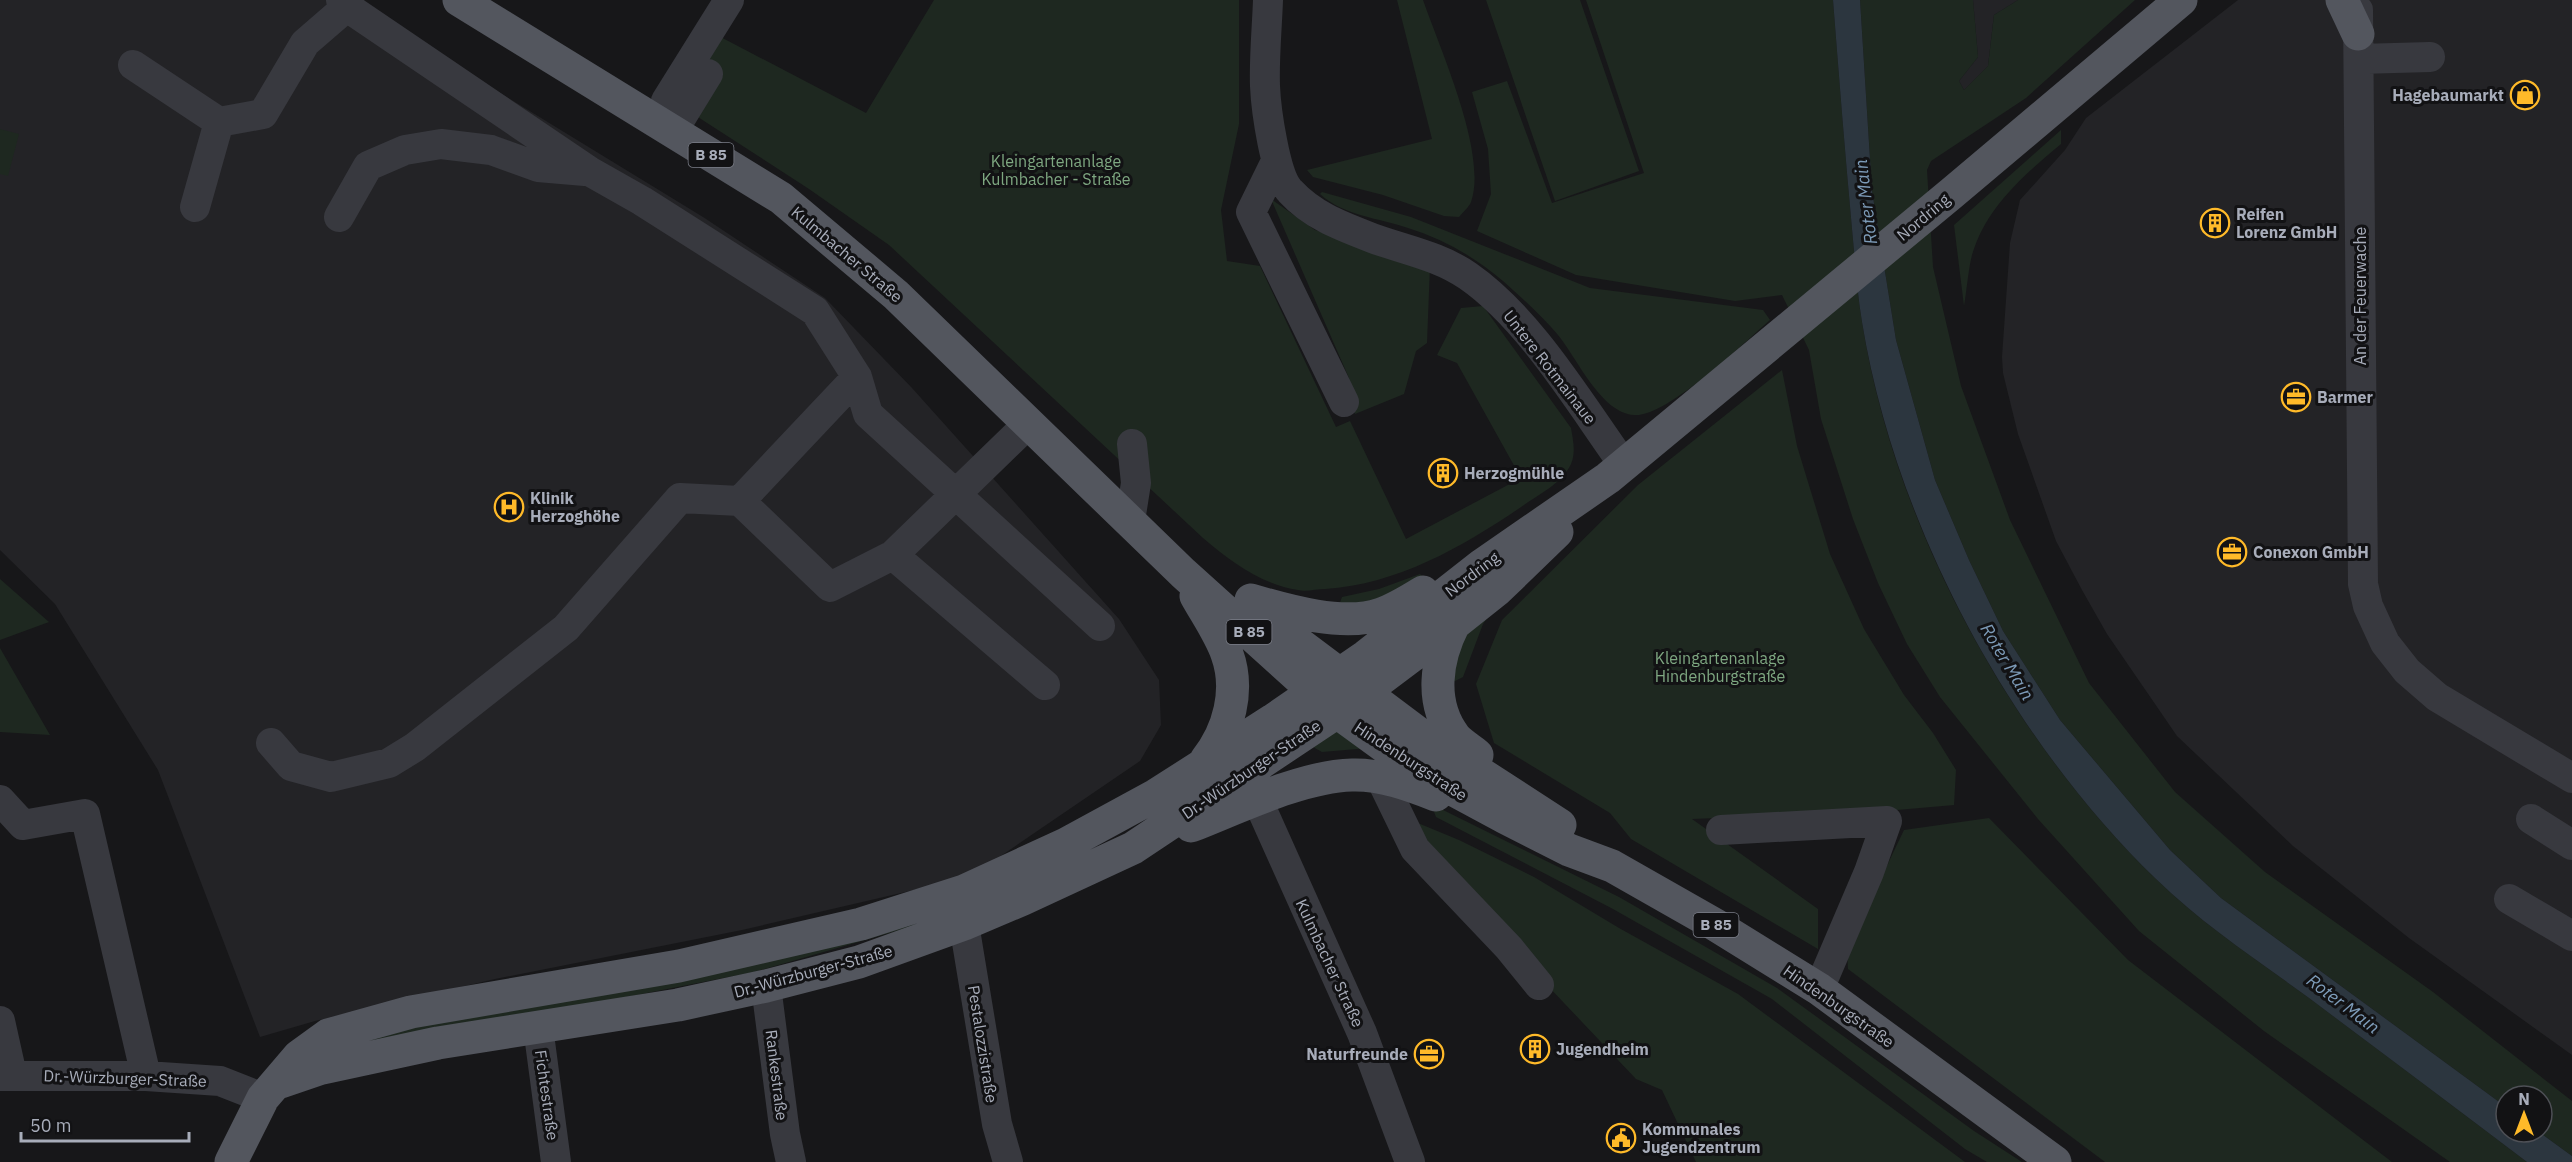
<svg xmlns="http://www.w3.org/2000/svg" width="2572" height="1162" font-family="'IBM Plex Sans',sans-serif">
  <style>
    .built { fill: #232326 }
    .green { fill: #1e2820 }
    .water { fill: #2c363f }
    .lines { fill: none; stroke-linecap: round; stroke-linejoin: round }
    .minor { stroke: #38393f; stroke-width: 30 }
    .major { stroke: #53565e; stroke-width: 33 }
    .labels { text-anchor: middle; stroke-width: 6; stroke-linejoin: round; paint-order: stroke }
    .shield { fill: #121214; stroke: #7b7e88; stroke-width: 1.5 }
    .shield-label { font-size: 15px; font-weight: bold; fill: #a8adba }
    .poi-label { font-size: 16px; font-weight: bold; fill: #a8adba; stroke: #121214; text-anchor: start }
    .park-label { font-size: 16px; fill: #7ea781; stroke: #121214 }
    .street-label { font-size: 16px; fill: #a8adba; stroke: #121214 }
    .water-label { font-size: 18px; font-style: italic; fill: #7d9bb8; stroke: #121214 }
  </style>
  <rect width="100%" height="100%" fill="#171719"/>
  <path class="built" d="M 0,0 L 348,0 L 703,217 L 825,298 L 912,388 L 1119,619 L 1159,680 L 1161,725 L 1140,761 L 970,877 L 742,930 L 495,979 L 315,1021 L 260,1037 L 158,770 L 55,604 L 0,550 Z
    M 1973,0 L 2018,0 L 1994,15 L 1988,66 L 1964,90 L 1959,81 L 1978,57 Z
    M 2238,0 L 2572,0 L 2572,1055 L 2409,938 L 2293,846 L 2177,736 L 2107,634 L 2082,590 L 2056,541 L 2018,434 L 2003,373 L 2002,357 L 2010,243 L 2020,200 L 2065,150 L 2086,118 Z"/>
  <path class="green" d="M 934,0 L 1239,0 L 1239,124 L 1221,210 L 1227,261 L 1260,266 L 1336,427 L 1350,421 L 1406,539 L 1521,478 L 1457,363 L 1437,355 L 1461,308 L 1483,306 L 1571,428 C 1573,440 1576,452 1571,464 C 1562,483 1541,493 1524,505 C 1464,546 1399,584 1325,589 C 1317,589 1306,592 1298,590 C 1262,585 1230,561 1203,538 L 889,245 L 809,189 L 687,110 L 713,33 L 866,113 Z
    M 1397,0 L 1423,0 C 1440,49 1488,154 1471,202 C 1469,207 1463,212 1459,217 L 1444,216 L 1383,195 L 1313,177 L 1307,170 L 1432,139 Z
    M 1486,0 L 1580,0 L 1639,171 L 1555,201 Z
    M 1586,0 L 1833,0 C 1839,76 1845,153 1852,229 C 1855,260 1857,292 1862,322 C 1894,524 2009,737 2156,879 C 2202,924 2257,960 2309,998 C 2382,1053 2455,1107 2527,1162 L 2450,1162 L 2264,1031 L 2139,931 L 2038,819 L 1940,697 L 1907,644 L 1878,583 L 1853,519 L 1821,419 L 1809,350 L 1782,295 L 1735,301 L 1576,275 L 1477,231 L 1491,194 L 1488,149 L 1472,92 L 1507,81 L 1552,203 L 1644,173 Z
    M 1860,0 L 1973,0 L 1978,57 L 1959,81 L 1964,90 L 1988,66 L 1994,15 L 2018,0 L 2135,0 L 2026,98 L 1931,161 L 1927,170 L 1933,267 L 1961,386 L 2010,520 L 2089,683 L 2175,792 L 2265,872 L 2433,992 L 2572,1101 L 2572,1156 L 2539,1132 L 2542,1132 L 2542,1096 L 2506,1096 L 2506,1107 L 2221,898 L 2170,850 L 2060,720 L 2003,631 L 1969,560 L 1935,480 L 1896,340 L 1872,191 Z
    M 0,129 L 19,134 L 8,176 L 0,174 Z
    M 2061,130 L 2061,144 C 2024,175 1986,207 1972,255 C 1968,271 1967,289 1964,306 L 1954,225 Z
    M 1322,192 L 1411,217 L 1590,288 L 1763,310 L 1770,320 C 1744,343 1666,418 1634,415 C 1601,413 1577,358 1558,335 C 1542,316 1521,297 1503,281 C 1475,257 1443,239 1408,228 C 1379,218 1344,216 1320,194 Z
    M 1271,199 L 1315,230 L 1430,266 L 1427,343 L 1416,351 L 1404,394 L 1355,414 L 1352,406 L 1349,378 Z
    M 1782,370 L 1797,446 L 1830,554 L 1864,629 L 1904,695 L 1933,733 L 1956,770 L 1954,805 L 1885,811 L 1692,819 L 1818,909 L 1818,949 L 1631,839 L 1610,813 L 1494,743 L 1476,684 L 1502,620 L 1638,485 Z
    M 1420,574 L 1423,577 L 1390,600 L 1338,608 L 1342,597 L 1379,589 Z
    M 0,579 L 49,622 L 0,640 Z
    M 1497,604 L 1483,624 L 1463,677 L 1447,685 L 1464,631 Z
    M 0,648 L 50,735 L 0,732 Z
    M 1334,730 L 1369,748 L 1322,752 L 1313,747 Z
    M 1431,804 L 1619,897 L 1777,988 L 1974,1131 L 2022,1162 L 1987,1162 L 1965,1149 L 1772,999 L 1613,909 L 1436,817 Z
    M 1989,818 L 2128,960 L 2392,1162 L 2105,1162 L 1848,969 L 1847,949 L 1904,830 Z
    M 1413,821 L 1459,840 L 1534,877 L 1619,928 L 1738,994 L 1965,1162 L 1696,1162 L 1662,1090 L 1636,1079 L 1404,834 Z
    M 938,919 L 754,972 L 351,1051 L 360,1033 Z"/>
  <path class="water" d="M 1833,0 L 1860,0 L 1872,191 L 1896,340 L 1935,480 L 1969,560 L 2003,631 L 2060,720 L 2170,850 L 2221,898 L 2506,1107 L 2506,1132 L 2539,1132 L 2572,1156 L 2572,1162 L 2527,1162 C 2455,1107 2382,1053 2309,998 C 2257,960 2202,924 2156,879 C 2009,737 1895,524 1862,322 C 1857,292 1855,260 1852,229 C 1845,153 1839,77 1833,0 Z"/>
  <g class="lines">
    <path class="minor" d="M 341,0 L 356,13 L 589,171 L 642,201 L 815,311 L 857,377 L 868,414 L 1100,626
      M 1268,0 C 1267,28 1264,58 1265,86 C 1266,109 1275,176 1290,191 C 1313,216 1341,226 1372,238 C 1405,250 1439,256 1468,276 C 1530,319 1580,404 1624,465
      M 2358,10 L 2363,584 L 2368,606 L 2385,643 L 2407,671 L 2437,697 L 2572,778
      M 2359,59 L 2430,57
      M 133,65 L 219,122
      M 666,101 L 729,0
      M 673,131 L 708,74
      M 1276,161 L 1251,212 L 1344,402
      M 195,207 L 219,122 L 263,114 L 305,43 L 349,5
      M 339,217 L 368,166 L 405,150 L 441,144 L 491,150 L 538,167 L 585,171
      M 740,501 L 857,377
      M 1130,521 L 1136,483 L 1132,444
      M 893,555 L 1045,685
      M 271,743 L 291,766 L 331,777 L 389,763 L 415,747 L 566,628 L 680,498 L 740,501 L 830,587 L 893,555 L 1029,423
      M 1380,777 L 1415,849 L 1509,948 L 1539,985
      M 0,800 L 23,825 L 85,814 L 146,1076
      M 1258,801 L 1362,1033 L 1410,1162
      M 2531,819 L 2572,845
      M 1721,830 L 1887,821 L 1869,872 L 1819,989
      M 2509,899 L 2572,936
      M 964,924 L 997,1124 L 1008,1162
      M 766,986 L 785,1134 L 791,1162
      M 0,1021 L 12,1075
      M 538,1027 L 556,1162
      M 0,1076 L 146,1076 L 220,1081 L 263,1098"/>
    <path class="major" d="M 459,0 L 781,198 L 896,295 L 1183,573 L 1337,712 L 1385,747 L 1439,782 L 1504,817 L 1569,850 L 1612,866 L 1714,924 L 1819,989 L 2055,1162
      M 2342,0 L 2358,34
      M 1196,596 C 1206,614 1220,634 1227,654 C 1240,690 1229,731 1206,760
      M 1251,600 C 1288,611 1344,627 1381,614 C 1396,609 1410,600 1423,592
      M 1249,606 L 1418,733 L 1560,825
      M 1454,624 C 1436,659 1429,703 1455,737 C 1461,744 1470,749 1477,755
      M 1191,826 C 1237,808 1303,776 1352,775 C 1381,774 1410,785 1436,795
      M 281,1082 L 322,1068 L 438,1043 L 678,1005 L 766,986 L 859,962 L 964,924 L 1023,899 L 1133,848 L 1337,712 L 1454,624 L 1498,589 L 1557,532
      M 231,1162 L 263,1098 L 299,1056 L 328,1035 L 411,1012 L 679,966 L 861,924 L 964,891 L 1066,844 L 1156,795 L 1273,720 L 1366,656 L 1482,565 L 1608,478 L 1952,193 L 2181,0"/>
  </g>
  <defs>
    <g id="shop-ring" transform="scale(1.5)"><circle r="9.5" fill="#121214" stroke="#ffba29" stroke-width="1.5"/><path d="M-5-2.5h2.3a2.7 3.5 0 0 1 5.4 0H5L5.5 6h-11ZM-1.5-2.5h3a1.5 2.3 0 0 0-3 0Z" fill="#ffba29"/></g>
    <g id="building-ring" transform="scale(1.5)"><circle r="9.5" fill="#121214" stroke="#ffba29" stroke-width="1.5"/><path d="M-4-6H4V6H1V3H-1V6H-4ZM-2.5-4.3h1.7v1.8h-1.7ZM.8-4.3h1.7v1.8H.8ZM-2.5-1h1.7V.8h-1.7ZM.8-1h1.7V.8H.8Z" fill="#ffba29"/></g>
    <g id="office-ring" transform="scale(1.5)"><circle r="9.5" fill="#121214" stroke="#ffba29" stroke-width="1.5"/><path d="M-6-3h4V-5.5h4V-3h4V5H-6ZM-1-4.5V-3h2v-1.5ZM-6 0V1H6V0Z" fill="#ffba29"/></g>
    <g id="hospital-ring" transform="scale(1.5)"><circle r="9.5" fill="#121214" stroke="#ffba29" stroke-width="1.5"/><path d="M-5-5h3v3.5h4V-5h3V5h-3V1.5h-4V5h-3Z" fill="#ffba29"/></g>
    <g id="civic-ring" transform="scale(1.5)"><circle r="9.5" fill="#121214" stroke="#ffba29" stroke-width="1.5"/><path d="M-.6-6.5H3V-4.5H.6V-3L4-1V1h2V6H-6V1h2V-1L-.6-3ZM-1.2 2.5V6h2.4V2.5Z" fill="#ffba29"/></g>
  </defs>
  <g fill-rule="evenodd">
    <use href="#shop-ring" x="2525" y="95"/>
    <use href="#building-ring" x="2215" y="223"/>
    <use href="#office-ring" x="2296" y="397"/>
    <use href="#building-ring" x="1443" y="473"/>
    <use href="#hospital-ring" x="509" y="507"/>
    <use href="#office-ring" x="2232" y="552"/>
    <use href="#building-ring" x="1535" y="1049"/>
    <use href="#office-ring" x="1429" y="1054"/>
    <use href="#civic-ring" x="1621" y="1138"/>
  </g>
  <g class="labels">
    <g class="shield">
      <rect x="688.5" y="143" width="45" height="24" rx="4.5"/>
      <rect x="1226.5" y="620" width="45" height="24" rx="4.5"/>
      <rect x="1693.5" y="913" width="45" height="24" rx="4.5"/>
    </g>
    <g class="shield-label">
      <text x="711" y="160">B 85</text>
      <text x="1249" y="637">B 85</text>
      <text x="1716" y="930">B 85</text>
    </g>
    <g class="poi-label">
      <text x="2504" y="101" text-anchor="end">Hagebaumarkt</text>
      <text x="2236" y="220">Reifen<tspan x="2236" dy="18">Lorenz GmbH</tspan></text>
      <text x="2317" y="403">Barmer</text>
      <text x="1464" y="479">Herzogmühle</text>
      <text x="530" y="504">Klinik<tspan x="530" dy="18">Herzoghöhe</tspan></text>
      <text x="2253" y="558">Conexon GmbH</text>
      <text x="1556" y="1055">Jugendheim</text>
      <text x="1408" y="1060" text-anchor="end">Naturfreunde</text>
      <text x="1642" y="1135">Kommunales<tspan x="1642" dy="18">Jugendzentrum</tspan></text>
    </g>
    <g class="park-label">
      <text x="1056" y="167">Kleingartenanlage<tspan x="1056" dy="18">Kulmbacher - Straße</tspan></text>
      <text x="1720" y="664">Kleingartenanlage<tspan x="1720" dy="18">Hindenburgstraße</tspan></text>
    </g>
    <g class="street-label">
      <text transform="translate(1923 217) rotate(-40)" y="6">Nordring</text>
      <text transform="translate(847 254) rotate(40)" y="6">Kulmbacher Straße</text>
      <text transform="translate(2360 296) rotate(-90)" y="6">An der Feuerwache</text>
      <text transform="translate(1550 367) rotate(52)" y="6">Untere Rotmainaue</text>
      <text transform="translate(1472 574) rotate(-37)" y="6">Nordring</text>
      <text transform="translate(1411 761) rotate(33)" y="6">Hindenburgstraße</text>
      <text transform="translate(1251 769) rotate(-34)" y="6">Dr.-Würzburger-Straße</text>
      <text transform="translate(1330 963) rotate(65)" y="6">Kulmbacher Straße</text>
      <text transform="translate(813 971) rotate(-15)" y="6">Dr.-Würzburger-Straße</text>
      <text transform="translate(1839 1006) rotate(35)" y="6">Hindenburgstraße</text>
      <text transform="translate(983 1044) rotate(81)" y="6">Pestalozzistraße</text>
      <text transform="translate(777 1075) rotate(83)" y="6">Rankestraße</text>
      <text transform="translate(125 1078) rotate(2)" y="6">Dr.-Würzburger-Straße</text>
      <text transform="translate(547 1095) rotate(82)" y="6">Fichtestraße</text>
    </g>
    <g class="water-label">
      <text transform="translate(1866 202) rotate(-97)" y="6">Roter Main</text>
      <text transform="translate(2007 662) rotate(59)" y="6">Roter Main</text>
      <text transform="translate(2343 1004) rotate(37)" y="6">Roter Main</text>
    </g>
  </g>
  <g transform="translate(2524 1114)"><circle r="28" fill="#121214" stroke="#4e5056" stroke-width="1.5"/>
  <path d="M0-4.5L10 22L0 15L-10 22Z" fill="#ffba29"/>
  <text y="-9" font-size="16" font-weight="bold" text-anchor="middle" fill="#a8adba">N</text>
  </g>
  <path d="M21 1132v9h168v-9" fill="none" stroke="#a8adba" stroke-width="3"/>
  <text x="30" y="1132" font-size="18" fill="#a8adba" stroke="#121214" stroke-width="4.5" paint-order="stroke">50 m</text>
</svg>
